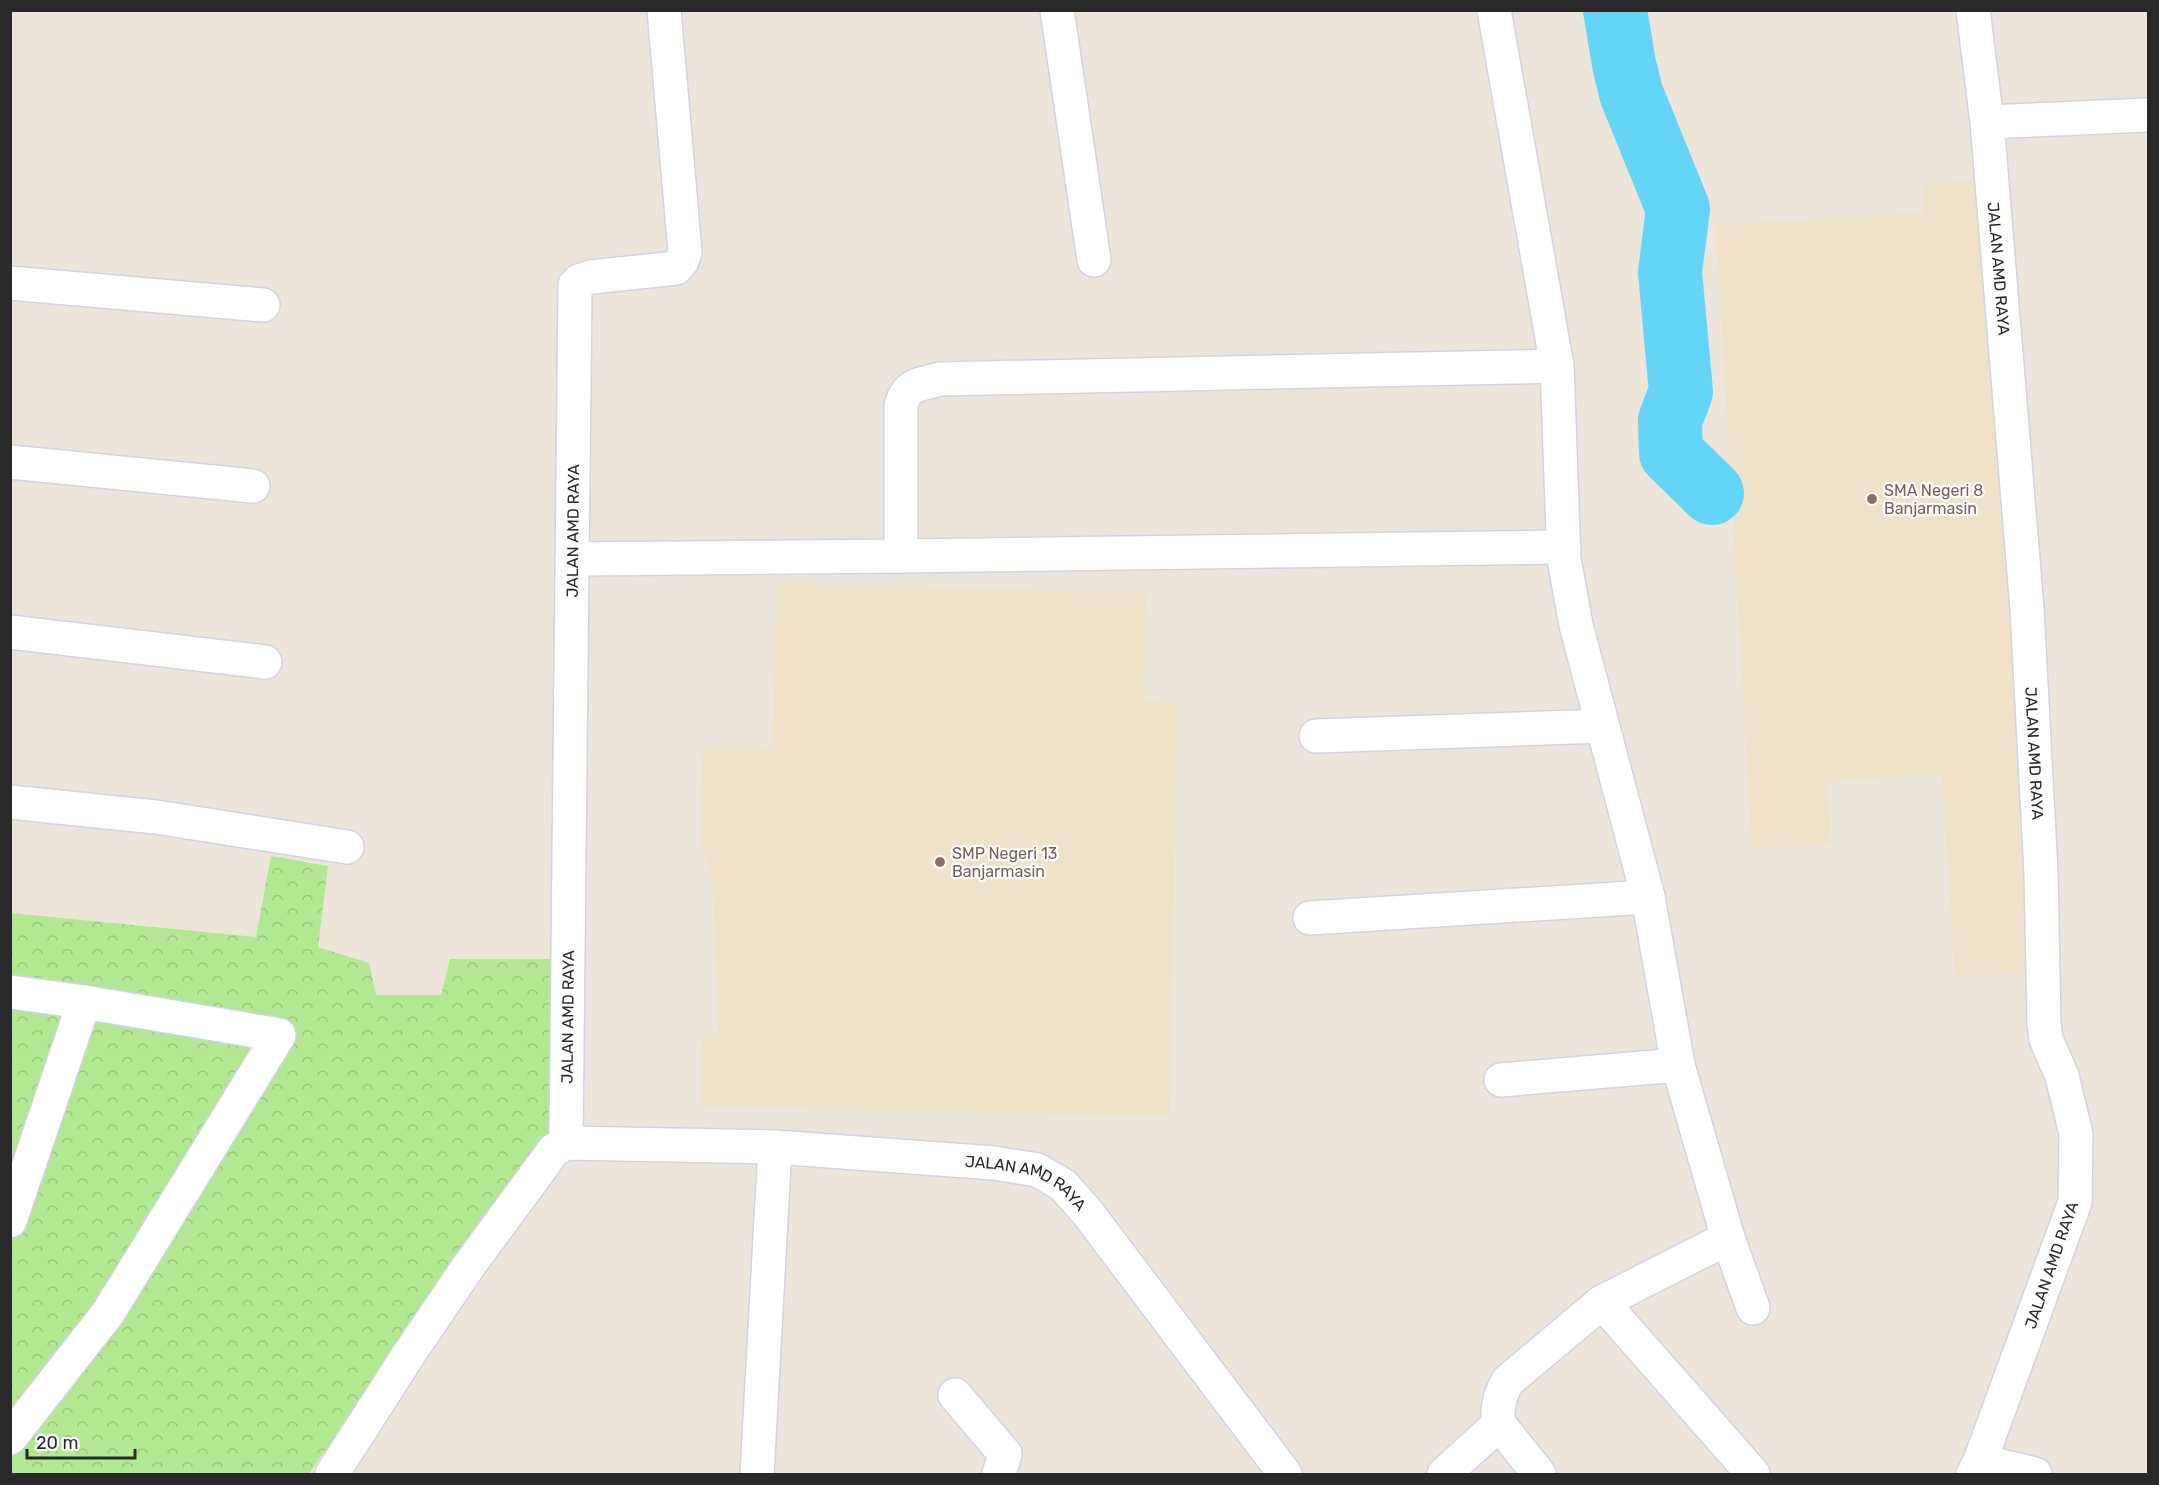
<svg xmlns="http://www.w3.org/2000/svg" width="2159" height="1485" font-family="Rubik,sans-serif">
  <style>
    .education { fill: #f0e2c8 }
    .forest { fill: url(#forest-crowns) }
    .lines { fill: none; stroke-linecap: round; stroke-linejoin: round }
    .river { stroke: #64d5f7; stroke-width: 64 }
    .street-casing { stroke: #cfd4e4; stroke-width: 36 }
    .street { stroke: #fff; stroke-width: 33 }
    .education-dot { fill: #8d6e63; stroke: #fff; stroke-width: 2 }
    .labels { text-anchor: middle; stroke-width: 4.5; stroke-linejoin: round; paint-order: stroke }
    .street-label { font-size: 16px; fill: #292929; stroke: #fff }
    .education-label { font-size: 16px; fill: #785e54; stroke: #fff; text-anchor: start }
  </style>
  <defs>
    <pattern id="forest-crowns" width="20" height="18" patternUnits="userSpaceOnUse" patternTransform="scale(1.5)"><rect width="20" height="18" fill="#b2e892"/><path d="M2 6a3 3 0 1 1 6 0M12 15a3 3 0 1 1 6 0" fill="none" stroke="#99c77e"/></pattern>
  </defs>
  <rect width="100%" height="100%" fill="#ede4da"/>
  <path class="education" d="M 1992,180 L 2044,971 L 1955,977 L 1942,773 L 1827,781 L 1831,844 L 1752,849 L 1716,225 L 1923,213 L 1923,184 Z
    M 777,583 L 1146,594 L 1143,702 L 1177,703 L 1170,1116 L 700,1106 L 702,1035 L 718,1035 L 713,878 L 700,845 L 703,746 L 773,748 Z"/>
  <path class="forest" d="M 271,856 L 328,866 L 318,947 L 369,963 L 376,995 L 441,995 L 450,959 L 559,959 L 554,1127 L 538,1146 L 409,1327 L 309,1474 L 11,1474 L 10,913 L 256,937 Z"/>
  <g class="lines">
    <path class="river" d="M 1615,10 L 1624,64 L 1631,93 L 1678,209 L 1670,272 L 1681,392 L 1670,420 L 1671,453 L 1712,493"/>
    <g class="street-casing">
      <g id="street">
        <path d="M 1057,10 L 1094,260"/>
        <path d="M 1494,10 L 1557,366 L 1564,559 L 1576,625 L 1648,897 L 1678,1065 L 1728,1238 L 1753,1308"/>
        <path id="s1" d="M 1973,10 L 1987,122 L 2027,609 L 2041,872 L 2044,1023 L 2046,1039 L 2062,1076 L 2076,1134 L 2075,1202 L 1980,1461 L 1973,1474"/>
        <path d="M 1987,122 L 2148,115"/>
        <path d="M 10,283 L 263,305"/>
        <path d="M 10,462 L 253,486"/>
        <path d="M 901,556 L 1564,547"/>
        <path d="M 572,559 L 901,556 L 901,405 C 907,383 920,385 940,379 L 1557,366"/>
        <path d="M 10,632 L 265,662"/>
        <path d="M 1316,736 L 1602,726"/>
        <path d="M 10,802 L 156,817 L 347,847"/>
        <path d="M 1310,918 L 1648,897"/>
        <path d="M 10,992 L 84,1002 L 279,1035 L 108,1313 L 10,1438"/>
        <path d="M 1501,1080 L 1678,1065"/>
        <path id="s2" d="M 566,1143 L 575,285 L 579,281 L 591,277 L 676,268 L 682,261 L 685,252 L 664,10"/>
        <path d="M 10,1221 L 84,1002"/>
        <path d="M 1602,1302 L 1728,1238"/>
        <path d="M 955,1395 L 1005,1454 L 999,1474"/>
        <path d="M 1499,1424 L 1539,1474"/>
        <path d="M 1980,1461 L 2035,1474"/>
        <path id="s3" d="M 332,1474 L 407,1357 L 468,1267 L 554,1150 L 566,1143 L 775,1147 L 994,1163 L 1037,1170 L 1063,1185 L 1087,1212 L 1285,1474"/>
        <path d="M 757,1474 L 775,1147"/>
        <path d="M 1444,1474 L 1499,1424 C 1496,1408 1500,1394 1508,1381 L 1602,1302 L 1753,1474"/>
      </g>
    </g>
    <use href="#street" class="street"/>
  </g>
  <g class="education-dot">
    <circle cx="1872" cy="499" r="6"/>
    <circle cx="940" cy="862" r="6"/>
  </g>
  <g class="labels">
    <g class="street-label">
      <text dy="6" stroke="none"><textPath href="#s1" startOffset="260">JALAN AMD RAYA</textPath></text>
      <text dy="6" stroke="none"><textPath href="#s2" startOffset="612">JALAN AMD RAYA</textPath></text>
      <text dy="6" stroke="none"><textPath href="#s1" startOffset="746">JALAN AMD RAYA</textPath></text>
      <text dy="6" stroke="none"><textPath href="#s2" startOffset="126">JALAN AMD RAYA</textPath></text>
      <text dy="6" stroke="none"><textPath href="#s3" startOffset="873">JALAN AMD RAYA</textPath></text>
      <text transform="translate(2051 1265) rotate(-71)" y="6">JALAN AMD RAYA</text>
    </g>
    <g class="education-label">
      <text x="1884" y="496">SMA Negeri 8<tspan x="1884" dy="18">Banjarmasin</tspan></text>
      <text x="952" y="859">SMP Negeri 13<tspan x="952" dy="18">Banjarmasin</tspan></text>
    </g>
  </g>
  <rect width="2159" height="1485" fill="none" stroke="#292929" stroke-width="24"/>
  <path d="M27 1449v9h108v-9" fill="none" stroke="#292929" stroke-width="3"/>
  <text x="36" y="1449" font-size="18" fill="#292929" stroke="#ffffff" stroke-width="4.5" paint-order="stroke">20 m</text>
</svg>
